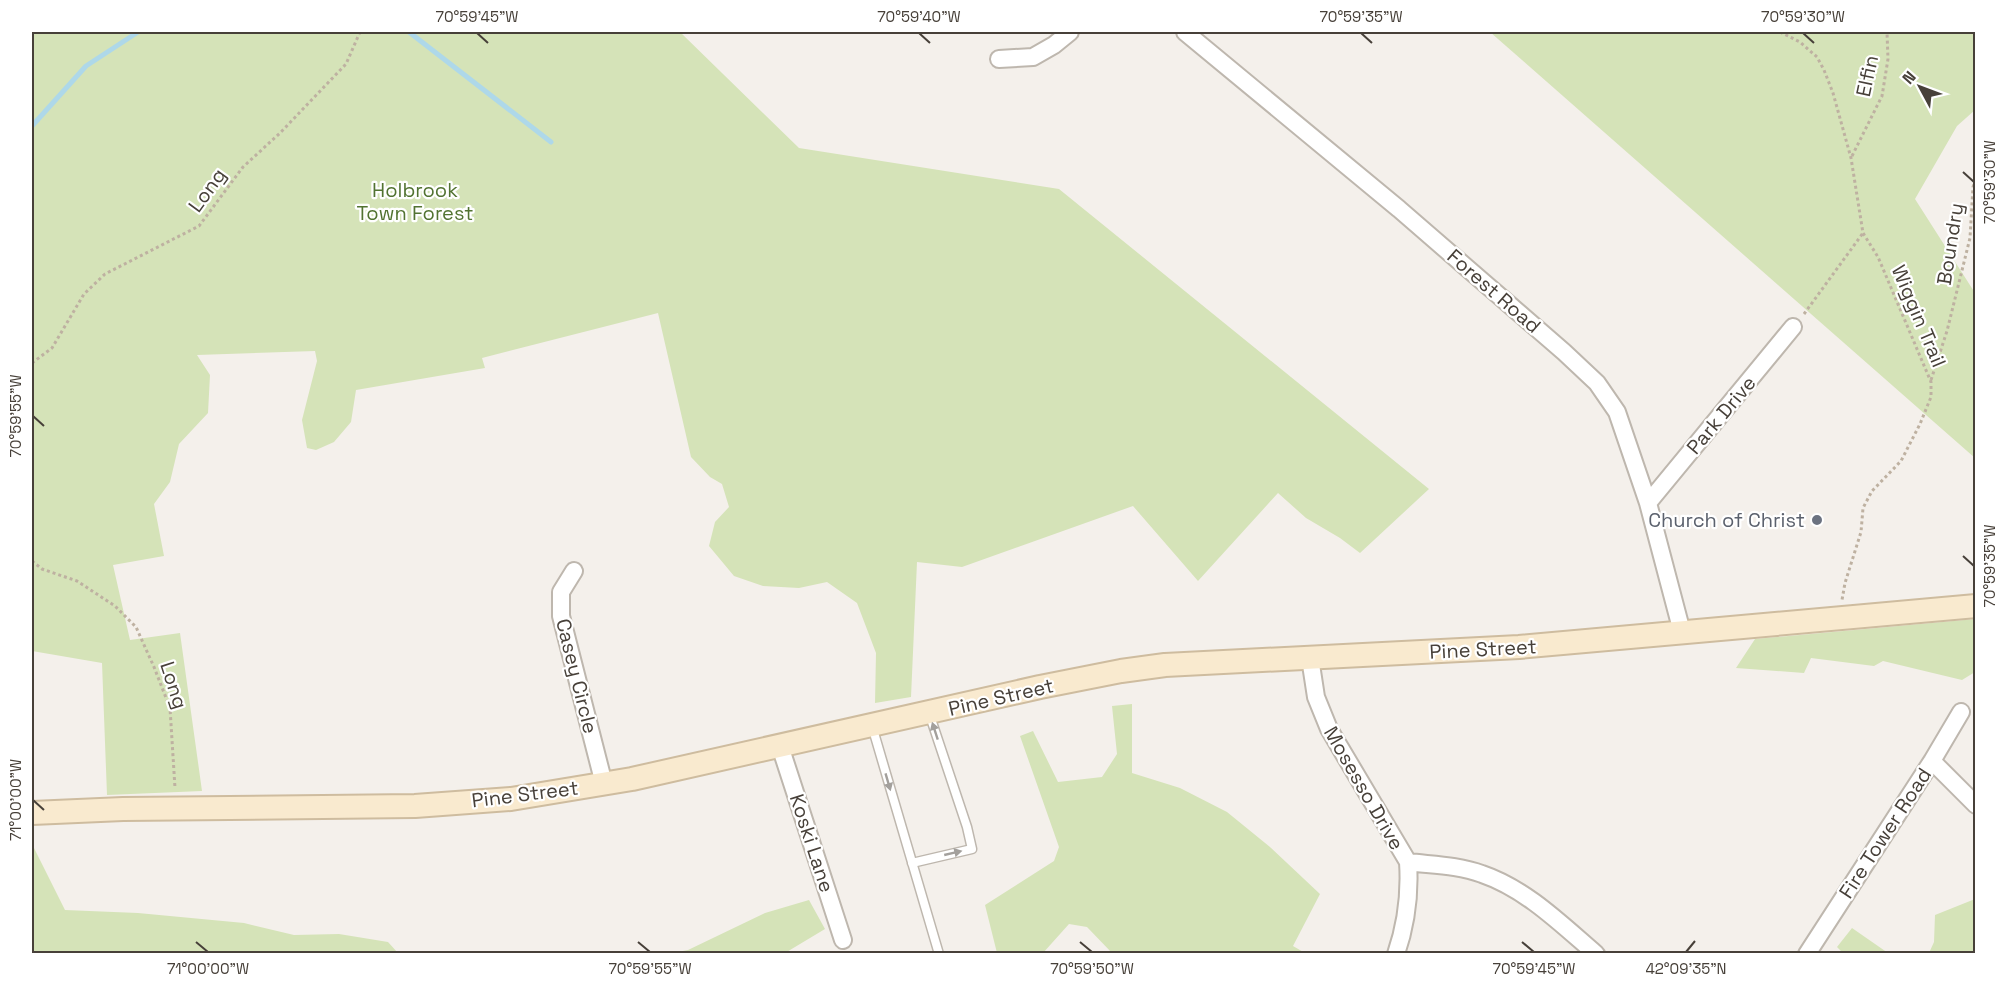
<svg xmlns="http://www.w3.org/2000/svg" width="2007" height="985" font-family="'Space Grotesk',sans-serif">
  <style>
    .green { fill: #d5e3b8 }
    .lines { fill: none; stroke-linecap: round; stroke-linejoin: round }
    .stream { stroke: #aed8e9; stroke-width: 5 }
    .lane-casing { stroke: #beb7ae; stroke-width: 11 }
    .street-casing { stroke: #beb7ae; stroke-width: 20 }
    .secondary-casing { stroke: #cebc9f; stroke-width: 26 }
    .path { stroke: #beb1a1; stroke-width: 3; stroke-dasharray: 3 3; stroke-linecap: butt }
    .lane { stroke: #fff; stroke-width: 8 }
    .street { stroke: #fff; stroke-width: 16 }
    .secondary { stroke: #f9eacf; stroke-width: 22 }
    .oneway { fill: #a3a09c }
    .ticks { fill: none; stroke: #474039; stroke-width: 2 }
    .worship-dot { fill: #6b7280; stroke: #fff; stroke-width: 2 }
    .labels { text-anchor: middle; stroke-width: 4.5; stroke-linejoin: round; paint-order: stroke }
    .street-label { font-size: 20px; fill: #474039; stroke: #fff }
    .park-label { font-size: 20px; fill: #527332; stroke: #fff }
    .worship-label { font-size: 20px; fill: #5b616d; stroke: #fff; text-anchor: end }
    .neatline { fill: none; stroke: #474039; stroke-width: 2 }
    .ticks-label { font-size: 15px; text-anchor: middle; fill: #474039 }
  </style>
  <rect width="100%" height="100%" fill="#f4f0eb"/>
  <path class="green" d="M 32,32 L 680,32 L 799,148 L 1059,189 L 1429,489 L 1360,553 L 1340,538 L 1306,518 L 1278,493 L 1198,581 L 1133,506 L 962,567 L 917,562 L 911,697 L 875,703 L 876,653 L 857,603 L 827,582 L 799,588 L 763,586 L 734,576 L 709,546 L 715,522 L 729,507 L 722,484 L 710,477 L 691,457 L 658,313 L 482,358 L 485,368 L 356,390 L 351,422 L 334,442 L 316,450 L 307,448 L 302,420 L 317,361 L 315,351 L 197,355 L 210,375 L 208,413 L 179,444 L 170,482 L 154,504 L 164,556 L 113,565 L 130,640 L 180,633 L 202,791 L 107,795 L 102,663 L 32,651 Z
    M 1490,32 L 1975,32 L 1975,110 L 1957,126 L 1915,199 L 1975,293 L 1975,458 Z
    M 1975,619 L 1975,672 L 1962,680 L 1883,661 L 1874,666 L 1811,658 L 1804,673 L 1736,668 L 1755,639 Z
    M 1132,704 L 1132,773 L 1180,788 L 1227,812 L 1270,847 L 1320,894 L 1293,946 L 1305,953 L 1112,953 L 1087,927 L 1069,924 L 1043,953 L 997,953 L 985,905 L 1054,861 L 1059,847 L 1020,736 L 1033,731 L 1058,782 L 1102,777 L 1117,754 L 1112,706 Z
    M 32,844 L 65,910 L 138,913 L 244,923 L 294,935 L 339,934 L 388,942 L 398,953 L 32,953 Z
    M 1975,899 L 1975,953 L 1929,953 L 1934,942 L 1935,915 Z
    M 809,900 L 825,929 L 785,953 L 672,953 L 688,950 L 765,913 Z
    M 1852,928 L 1888,953 L 1843,953 L 1837,947 Z"/>
  <g class="lines">
    <path class="stream" d="M 409,32 L 551,142
      M 32,126 L 86,66 L 138,32"/>
    <g class="lane-casing">
      <path id="lane" d="M 872,726 L 939,954
        M 912,863 L 972,849 L 967,827 L 929,713"/>
    </g>
    <g class="street-casing">
      <path id="street" d="M 1185,32 L 1399,209 L 1564,352 L 1597,383 L 1617,412 L 1648,503 L 1682,632
        M 999,59 L 1033,57 L 1054,45 L 1070,32
        M 1648,503 L 1793,327
        M 574,571 L 561,592 L 561,616 L 604,784
        M 1310,658 L 1316,697 L 1329,729 L 1408,862 C 1410,892 1406,925 1396,954
        M 780,746 L 843,940
        M 1932,761 L 1976,805
        M 1408,862 C 1432,865 1458,865 1482,874 C 1526,889 1561,924 1596,954
        M 1807,954 L 1932,761 L 1961,712"/>
    </g>
    <g class="secondary-casing">
      <path id="secondary" d="M 32,813 L 123,809 L 415,806 L 511,799 L 632,779 L 1040,687 L 1121,671 L 1165,665 L 1519,647 L 1976,606"/>
    </g>
    <path class="path" d="M 1780,32 L 1800,42 L 1817,57 L 1824,70 L 1833,93 L 1851,158 L 1863,233 L 1878,257 L 1931,382 L 1931,397 L 1920,424 L 1901,461 L 1872,491 L 1863,508 L 1861,532 L 1845,583 L 1842,600
      M 1852,156 L 1882,96 L 1888,59 L 1887,32
      M 1804,314 L 1863,233
      M 32,363 L 52,348 L 84,294 L 105,274 L 199,226 L 243,167 L 280,133 L 346,64 L 360,32
      M 1931,380 L 1947,331 L 1970,238 L 1973,187 L 1976,179
      M 32,561 L 42,569 L 77,581 L 115,606 L 136,627 L 154,667 L 170,708 L 175,788"/>
    <use href="#lane" class="lane"/>
    <use href="#street" class="street"/>
    <use href="#secondary" class="secondary"/>
  </g>
  <defs><path id="oneway-solid" d="M-6-.8H1V-3.2L6.5 0L1 3.2V.8H-6Z" transform="scale(1.5)"/></defs>
  <g class="oneway">
    <use href="#oneway-solid" transform="translate(935 731) rotate(-108)"/>
    <use href="#oneway-solid" transform="translate(888 782) rotate(74)"/>
    <use href="#oneway-solid" transform="translate(953 853) rotate(-13)"/>
  </g>
  <path class="ticks" d="M 477,33 L 488,43M 919,33 L 930,43M 1361,33 L 1372,43M 1803,33 L 1814,43M 1963,172 L 1974,182M 33,416 L 44,426M 1963,556 L 1974,566M 33,800 L 44,810M 196,942 L 208,952M 638,942 L 650,952M 1080,942 L 1092,952M 1522,942 L 1534,952M 1686,952 L 1695,941"/>
  <circle class="worship-dot" cx="1817" cy="520" r="6"/>
  <g class="labels">
    <g class="street-label">
      <text transform="translate(1867 76) rotate(-78)" y="7">Elfin</text>
      <text transform="translate(207 190) rotate(-54)" y="7">Long</text>
      <text transform="translate(1950 244) rotate(-81)" y="7">Boundry</text>
      <text transform="translate(1494 291) rotate(41)" y="7">Forest Road</text>
      <text transform="translate(1919 316) rotate(67)" y="7">Wiggin Trail</text>
      <text transform="translate(1721 415) rotate(-50)" y="7">Park Drive</text>
      <text transform="translate(1483 649) rotate(-3)" y="7">Pine Street</text>
      <text transform="translate(577 676) rotate(76)" y="7">Casey Circle</text>
      <text transform="translate(174 685) rotate(72)" y="7">Long</text>
      <text transform="translate(1001 697) rotate(-13)" y="7">Pine Street</text>
      <text transform="translate(1364 788) rotate(60)" y="7">Mosesso Drive</text>
      <text transform="translate(525 794) rotate(-7)" y="7">Pine Street</text>
      <text transform="translate(1885 833) rotate(-57)" y="7">Fire Tower Road</text>
      <text transform="translate(812 843) rotate(72)" y="7">Koski Lane</text>
    </g>
    <g class="park-label">
      <text x="415" y="197">Holbrook<tspan x="415" dy="23">Town Forest</tspan></text>
    </g>
    <g class="worship-label">
      <text x="1805" y="527">Church of Christ</text>
    </g>
  </g>
  <rect width="2007" height="985" fill="none" stroke="#ffffff" stroke-width="66"/>
  <g transform="translate(1920 87) rotate(311)" stroke="#ffffff" stroke-width="4.5" paint-order="stroke">
  <path d="M0-4.5L10 22L0 15L-10 22Z" fill="#474039"/>
  <text y="-9" font-size="16" font-weight="bold" text-anchor="middle" fill="#474039">N</text>
  </g>
  <rect x="33" y="33" width="1941" height="919" class="neatline"/>
  <g class="ticks-label">
    <text x="477" y="22">70°59'45"W</text>
    <text x="919" y="22">70°59'40"W</text>
    <text x="1361" y="22">70°59'35"W</text>
    <text x="1803" y="22">70°59'30"W</text>
    <text transform="translate(1990 182) rotate(-90)" y="5">70°59'30"W</text>
    <text transform="translate(16 416) rotate(-90)" y="5">70°59'55"W</text>
    <text transform="translate(1990 566) rotate(-90)" y="5">70°59'35"W</text>
    <text transform="translate(16 800) rotate(-90)" y="5">71°00'00"W</text>
    <text x="208" y="974">71°00'00"W</text>
    <text x="650" y="974">70°59'55"W</text>
    <text x="1092" y="974">70°59'50"W</text>
    <text x="1534" y="974">70°59'45"W</text>
    <text x="1686" y="974">42°09'35"N</text>
  </g>
</svg>
